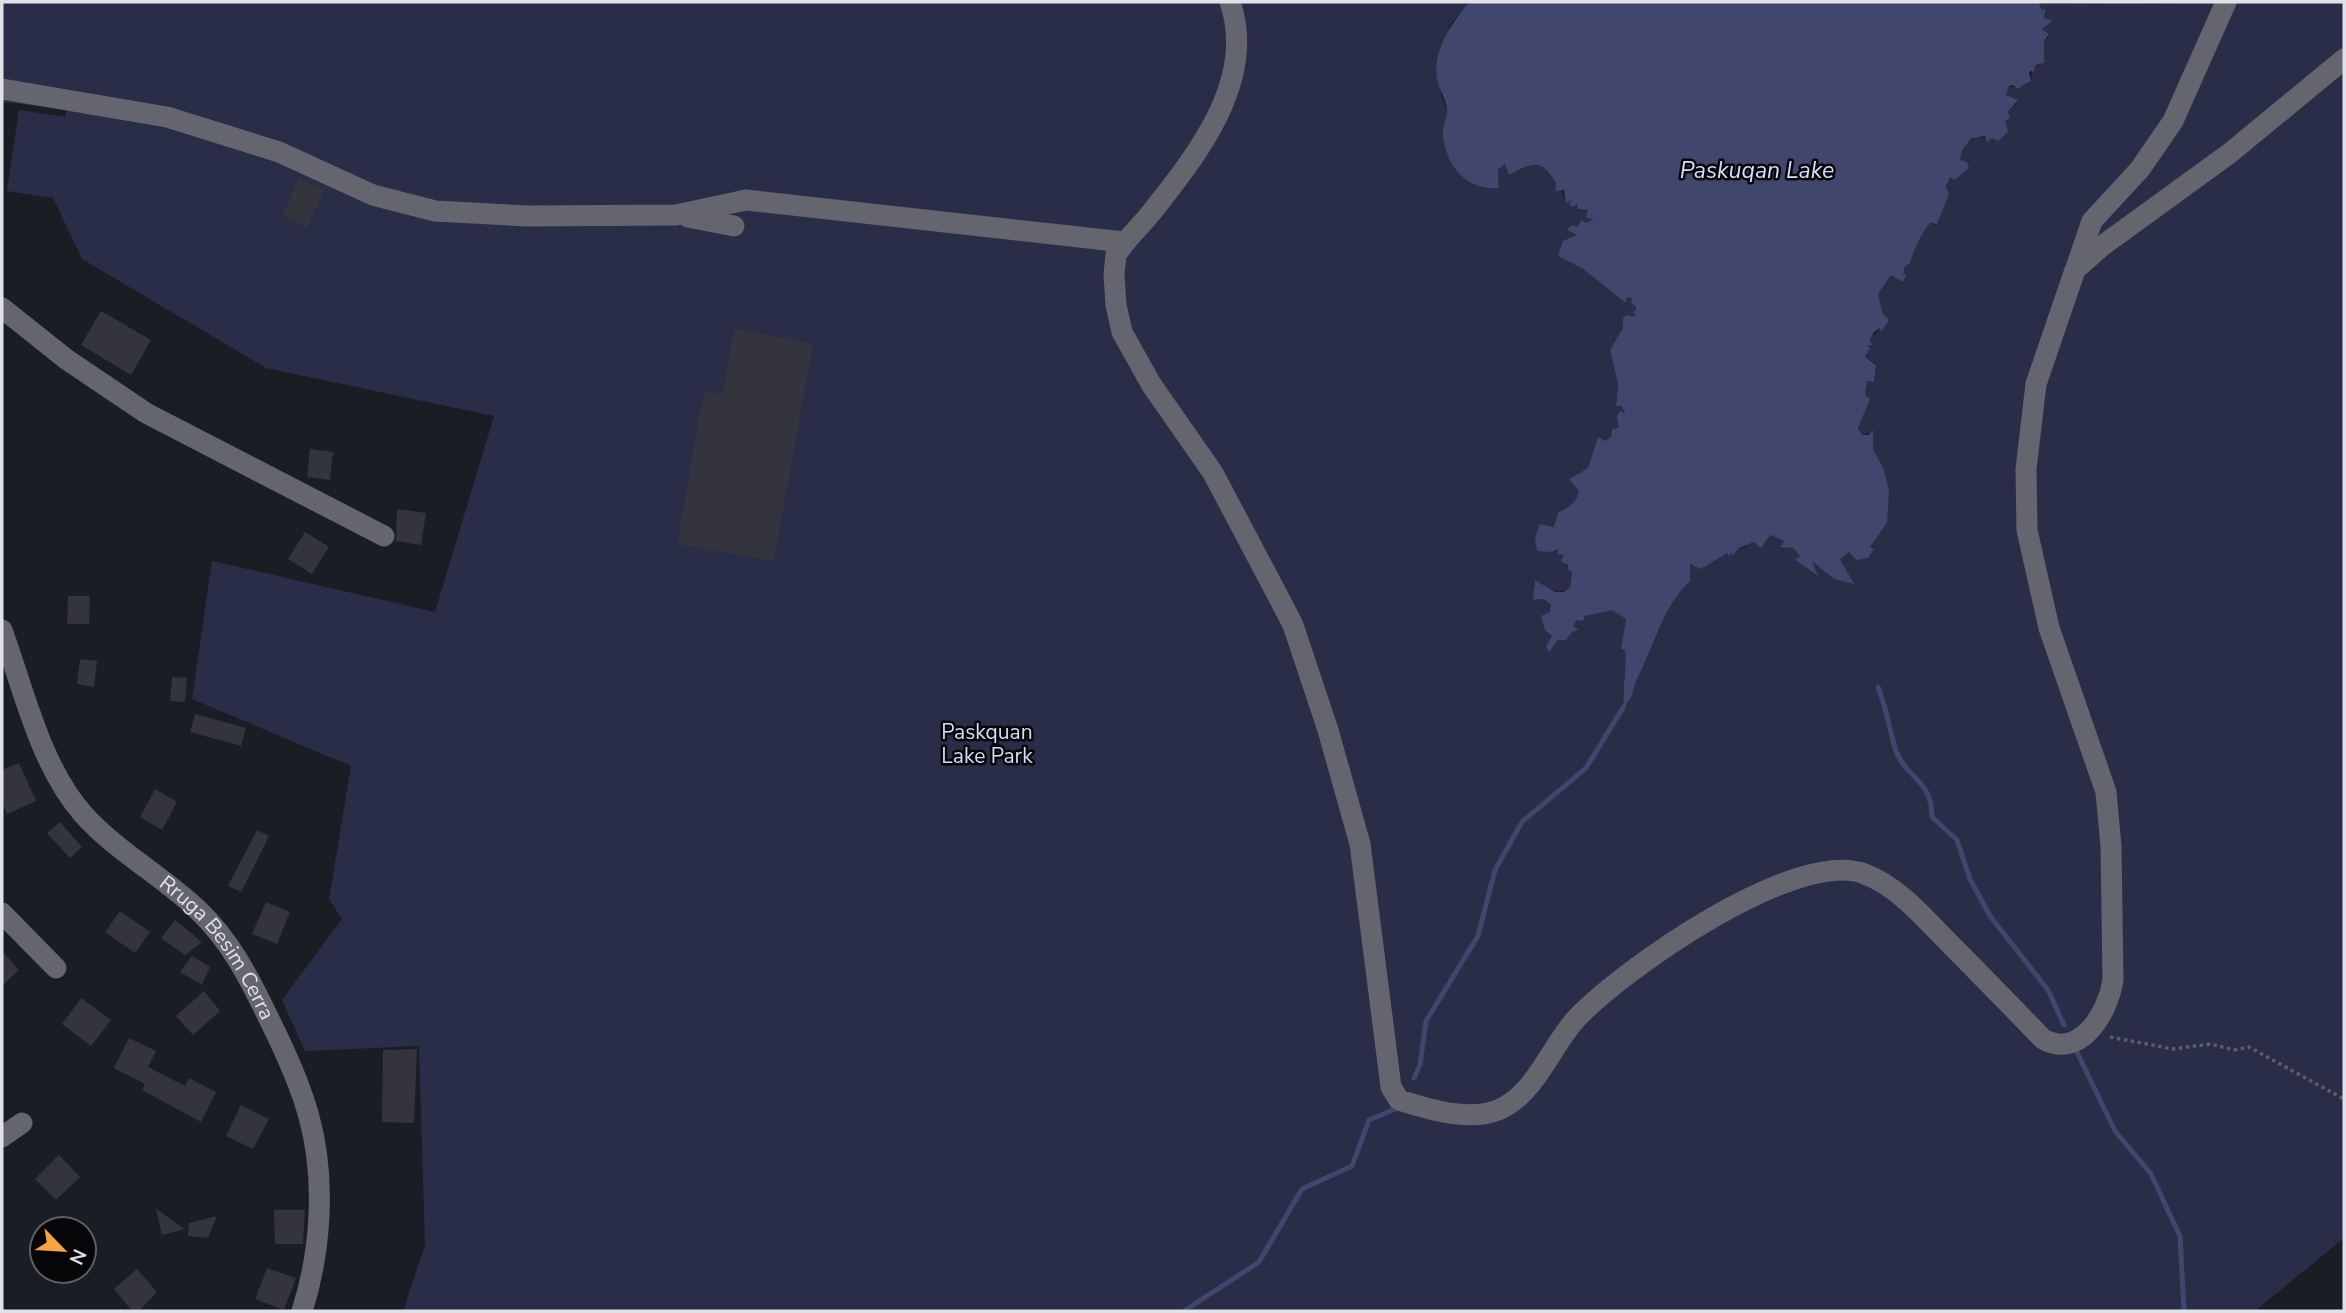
<svg xmlns="http://www.w3.org/2000/svg" width="2346" height="1313" font-family="'Nunito Sans',sans-serif">
  <style>
    .green { fill: #2a2d47 }
    .water { fill: #41466d }
    .lines { fill: none; stroke-linecap: round; stroke-linejoin: round }
    .stream { stroke: #41466d; stroke-width: 5 }
    .building { fill: #33343d }
    .path { stroke: #5d5e65; stroke-width: 3.5; stroke-dasharray: 3.5 3.5; stroke-linecap: butt }
    .minor { stroke: #64656f; stroke-width: 21 }
    .labels { text-anchor: middle; stroke-width: 5; stroke-linejoin: round; paint-order: stroke }
    .park-label { font-size: 21px; fill: #d7dcf7; stroke: #07070a }
    .street-label { font-size: 21px; fill: #e1e2e7; stroke: #07070a }
    .water-label { font-size: 23px; font-style: italic; fill: #d8ddf9; stroke: #07070a }
  </style>
  <rect width="100%" height="100%" fill="#1b1d24"/>
  <path class="green" d="M 12,2 L 1469,2 L 1449,26 L 1441,95 L 1447,111 L 1443,136 L 1447,151 L 1499,188 L 1498,170 L 1505,164 L 1514,172 C 1540,148 1559,183 1566,202 L 1573,201 L 1580,205 L 1578,209 L 1588,210 L 1587,218 L 1595,219 L 1577,227 L 1572,225 L 1568,230 L 1578,235 L 1566,241 L 1559,256 L 1583,269 L 1625,302 L 1627,297 L 1633,298 L 1631,303 L 1636,306 L 1636,311 L 1633,312 L 1636,317 L 1630,318 L 1610,351 L 1618,384 L 1616,406 L 1623,405 L 1625,415 L 1620,412 L 1619,428 L 1612,429 L 1611,437 L 1605,442 L 1598,438 L 1588,468 L 1569,479 L 1579,490 C 1574,506 1563,514 1554,527 L 1540,524 L 1565,554 L 1567,570 L 1572,572 L 1570,588 C 1559,596 1544,588 1535,581 L 1533,600 L 1544,599 L 1551,605 L 1550,612 L 1542,616 L 1552,636 L 1550,651 L 1558,640 L 1578,629 L 1572,628 C 1580,614 1597,610 1612,610 L 1626,619 L 1622,648 L 1625,650 C 1627,669 1621,687 1625,706 C 1635,696 1632,688 1638,677 C 1656,645 1662,608 1690,581 L 1689,564 L 1697,567 L 1727,553 L 1729,556 L 1732,551 L 1746,547 L 1746,544 L 1766,541 L 1770,535 L 1784,541 L 1780,546 L 1793,548 L 1800,556 L 1795,561 L 1817,574 L 1811,560 L 1834,579 L 1852,583 L 1840,559 L 1849,552 L 1856,560 L 1868,558 L 1873,549 L 1869,548 L 1887,523 L 1884,470 L 1873,449 L 1873,432 L 1862,435 L 1858,428 L 1868,403 L 1865,395 L 1867,381 L 1874,382 L 1876,364 L 1865,357 C 1869,338 1875,333 1889,320 L 1883,314 L 1878,294 L 1891,274 L 1904,281 L 1907,276 L 1902,276 L 1905,265 L 1910,263 C 1911,251 1923,229 1930,222 L 1933,225 L 1937,224 L 1945,203 L 1948,181 L 1964,162 L 1960,160 L 1962,150 L 1975,136 L 1990,139 L 2006,129 C 2002,117 2010,110 2017,103 L 2006,95 L 2009,87 L 2024,86 L 2031,81 L 2032,69 L 2044,62 L 2044,41 L 2049,37 L 2042,29 L 2051,21 L 2044,18 L 2039,4 L 2344,2 L 2344,1238 L 2255,1311 L 403,1311 L 425,1245 L 419,1046 L 305,1051 L 282,1000 L 342,919 L 329,899 L 351,766 L 192,699 L 212,561 L 435,612 L 494,416 L 266,368 L 82,259 L 53,198 L 7,191 L 19,110 L 65,117 L 67,109 L 2,102 L 2,3 Z"/>
  <path class="water" d="M 1469,2 L 2042,2 L 2039,4 L 2042,10 L 2045,9 L 2044,18 L 2052,21 L 2042,29 L 2049,34 L 2044,41 L 2044,63 L 2036,65 L 2033,73 L 2032,70 L 2029,73 L 2031,81 L 2017,89 L 2014,85 L 2009,86 L 2006,95 L 2018,100 L 2008,112 L 2010,118 L 2005,121 L 2008,132 L 1998,141 L 1992,138 L 1987,142 L 1985,136 L 1972,138 L 1962,150 L 1960,160 L 1967,162 L 1969,168 L 1954,180 L 1950,177 L 1946,187 L 1949,194 L 1937,224 L 1930,223 C 1924,229 1912,253 1910,263 L 1905,266 L 1903,275 L 1907,275 L 1903,282 L 1891,275 L 1878,294 L 1883,314 L 1889,320 L 1881,332 L 1880,328 L 1874,332 L 1870,340 L 1872,345 L 1867,346 L 1870,348 L 1865,357 L 1876,365 L 1874,382 L 1867,381 L 1865,395 L 1870,399 L 1858,428 L 1862,435 L 1869,435 L 1873,430 L 1873,449 L 1884,470 L 1889,492 L 1887,523 L 1870,547 L 1874,549 L 1868,558 L 1856,560 L 1849,552 L 1840,559 L 1854,584 L 1834,579 L 1812,561 L 1818,576 L 1795,560 L 1800,556 L 1793,548 L 1780,547 L 1784,541 L 1770,535 L 1761,548 L 1754,542 L 1739,548 L 1733,555 L 1731,552 L 1730,557 L 1727,553 L 1701,569 L 1690,564 L 1690,581 C 1662,608 1655,645 1638,677 C 1632,689 1635,697 1624,706 C 1622,686 1627,670 1625,650 L 1621,649 L 1626,619 L 1612,610 L 1585,616 L 1583,621 L 1577,620 L 1573,627 L 1579,629 L 1571,633 L 1566,640 L 1558,640 L 1549,652 L 1546,646 L 1552,636 L 1545,630 L 1541,616 L 1550,612 L 1551,605 L 1544,599 L 1533,600 L 1535,580 L 1555,592 L 1564,592 L 1570,587 L 1572,572 L 1567,570 L 1568,565 L 1561,562 L 1564,554 L 1558,555 L 1558,549 L 1551,552 L 1537,551 L 1535,538 L 1540,524 L 1554,527 L 1558,513 C 1570,506 1575,504 1579,491 L 1569,479 L 1588,468 L 1598,437 L 1605,441 L 1611,437 L 1612,429 L 1619,428 L 1617,416 L 1620,411 L 1625,414 L 1622,406 L 1616,406 L 1618,384 L 1610,350 L 1623,328 L 1623,318 L 1627,315 L 1636,317 L 1633,311 L 1636,311 L 1636,307 L 1631,303 L 1632,298 L 1627,297 L 1626,303 L 1583,269 L 1558,256 L 1563,241 L 1577,235 L 1567,230 L 1572,225 L 1577,227 L 1582,220 L 1586,223 L 1594,219 L 1586,218 L 1588,210 L 1578,209 L 1577,204 L 1572,207 L 1569,204 L 1572,200 L 1566,203 L 1564,190 L 1555,191 L 1556,183 C 1541,157 1531,163 1509,175 L 1505,164 L 1498,170 L 1499,188 C 1468,191 1447,168 1443,137 C 1442,127 1447,119 1447,110 C 1447,101 1439,89 1437,80 C 1432,50 1452,23 1469,2 Z"/>
  <g class="lines">
    <path class="stream" d="M 1878,687 C 1887,709 1889,730 1896,751 C 1907,779 1932,780 1932,817 L 1957,840 L 1970,879 L 1990,916 L 2048,990 L 2064,1025
      M 2076,1050 L 2115,1131 L 2151,1174 L 2180,1236 L 2184,1311
      M 1414,1078 L 1420,1065 L 1426,1021 L 1478,936 L 1495,870 L 1522,822 L 1586,768 L 1624,706
      M 1184,1311 L 1259,1262 L 1302,1189 L 1352,1166 L 1369,1120 L 1400,1107"/>
  </g>
  <path class="building" d="M 299,178 L 325,190 L 307,228 L 282,216 Z
    M 101,311 L 151,340 L 131,375 L 81,345 Z
    M 734,329 L 813,343 L 774,561 L 677,544 L 704,391 L 722,394 Z
    M 310,449 L 333,452 L 330,480 L 307,477 Z
    M 397,509 L 426,513 L 421,545 L 396,541 Z
    M 305,532 L 329,547 L 312,574 L 288,559 Z
    M 68,596 L 90,596 L 89,624 L 67,624 Z
    M 80,659 L 97,661 L 94,687 L 77,684 Z
    M 172,677 L 187,678 L 185,702 L 170,701 Z
    M 195,714 L 246,728 L 241,746 L 190,732 Z
    M 19,763 L 36,801 L 7,814 L 2,802 L 2,770 Z
    M 155,789 L 177,802 L 162,830 L 140,817 Z
    M 60,822 L 82,847 L 70,858 L 47,833 Z
    M 257,830 L 269,836 L 241,892 L 228,886 Z
    M 266,902 L 290,912 L 277,944 L 252,934 Z
    M 120,911 L 150,932 L 135,953 L 105,932 Z
    M 175,920 L 202,942 L 185,955 L 161,938 Z
    M 2,951 L 19,970 L 2,986 Z
    M 192,956 L 210,967 L 202,985 L 180,972 Z
    M 204,991 L 220,1011 L 193,1035 L 176,1016 Z
    M 81,998 L 111,1020 L 91,1046 L 62,1024 Z
    M 129,1038 L 156,1051 L 148,1067 L 185,1086 L 189,1078 L 216,1092 L 201,1122 L 142,1090 L 145,1084 L 114,1068 Z
    M 417,1049 L 414,1123 L 382,1122 L 383,1050 Z
    M 241,1105 L 269,1119 L 253,1149 L 226,1136 Z
    M 59,1155 L 80,1177 L 56,1200 L 35,1179 Z
    M 156,1209 L 185,1229 L 162,1235 Z
    M 274,1210 L 305,1210 L 303,1244 L 275,1244 Z
    M 217,1216 L 208,1238 L 188,1236 L 189,1223 Z
    M 267,1268 L 296,1278 L 284,1310 L 255,1299 Z
    M 137,1269 L 157,1292 L 139,1311 L 132,1311 L 114,1289 Z"/>
  <g class="lines">
    <path class="path" d="M 2110,1037 L 2173,1049 L 2210,1044 L 2234,1050 L 2249,1047 L 2344,1099"/>
    <g class="minor">
      <path d="M 1230,2 C 1257,80 1197,155 1151,213 C 1139,228 1126,239 1116,255 L 1114,274 L 1116,305 L 1122,332 L 1151,384 L 1213,473 L 1279,598 L 1293,625 L 1328,730 L 1360,844 L 1391,1087 L 1399,1100 C 1427,1109 1469,1122 1498,1110 C 1535,1095 1551,1046 1576,1019 C 1623,969 1797,847 1865,874 C 1900,888 1924,918 1950,944 C 1981,975 2012,1007 2043,1039 C 2080,1060 2108,1013 2113,980 L 2111,846 L 2106,792 L 2049,628 L 2027,530 L 2026,469 L 2036,384 L 2075,270 L 2102,246 L 2230,153 L 2344,59"/>
      <path d="M 2,89 L 167,117 L 279,152 L 373,195 L 435,211 L 528,216 L 676,215 L 746,200 L 1124,242"/>
      <path d="M 688,217 L 734,226"/>
      <path d="M 2076,268 L 2092,221 L 2140,169 L 2173,121 L 2226,2"/>
      <path d="M 2,308 L 66,359 L 146,413 L 384,536"/>
      <path id="s1" d="M 2,630 C 24,690 40,765 83,814 C 116,851 161,875 197,909 C 230,940 250,979 269,1019 C 285,1051 300,1083 309,1117 C 326,1178 321,1252 302,1311"/>
      <path d="M 2,913 L 56,968"/>
      <path d="M 2,1137 L 22,1123"/>
    </g>
  </g>
  <g class="labels">
    <g class="park-label">
      <text x="987" y="739">Paskquan<tspan x="987" dy="24">Lake Park</tspan></text>
    </g>
    <g class="street-label">
      <text dy="7" stroke="none"><textPath href="#s1" startOffset="394">Rruga Besim Cerra</textPath></text>
    </g>
    <g class="water-label">
      <text x="1757" y="178">Paskuqan Lake</text>
    </g>
  </g>
  <rect width="2346" height="1313" fill="none" stroke="#e1e2e7" stroke-width="7"/>
  <g transform="translate(63 1250) rotate(115)"><circle r="33" fill="#07070a" stroke="#5e5f62" stroke-width="2"/>
  <path d="M0-5L12 26L0 18L-12 26Z" fill="#f3a443"/>
  <text y="-10" font-size="19" font-weight="bold" text-anchor="middle" fill="#e1e2e7">N</text>
  </g>
</svg>
